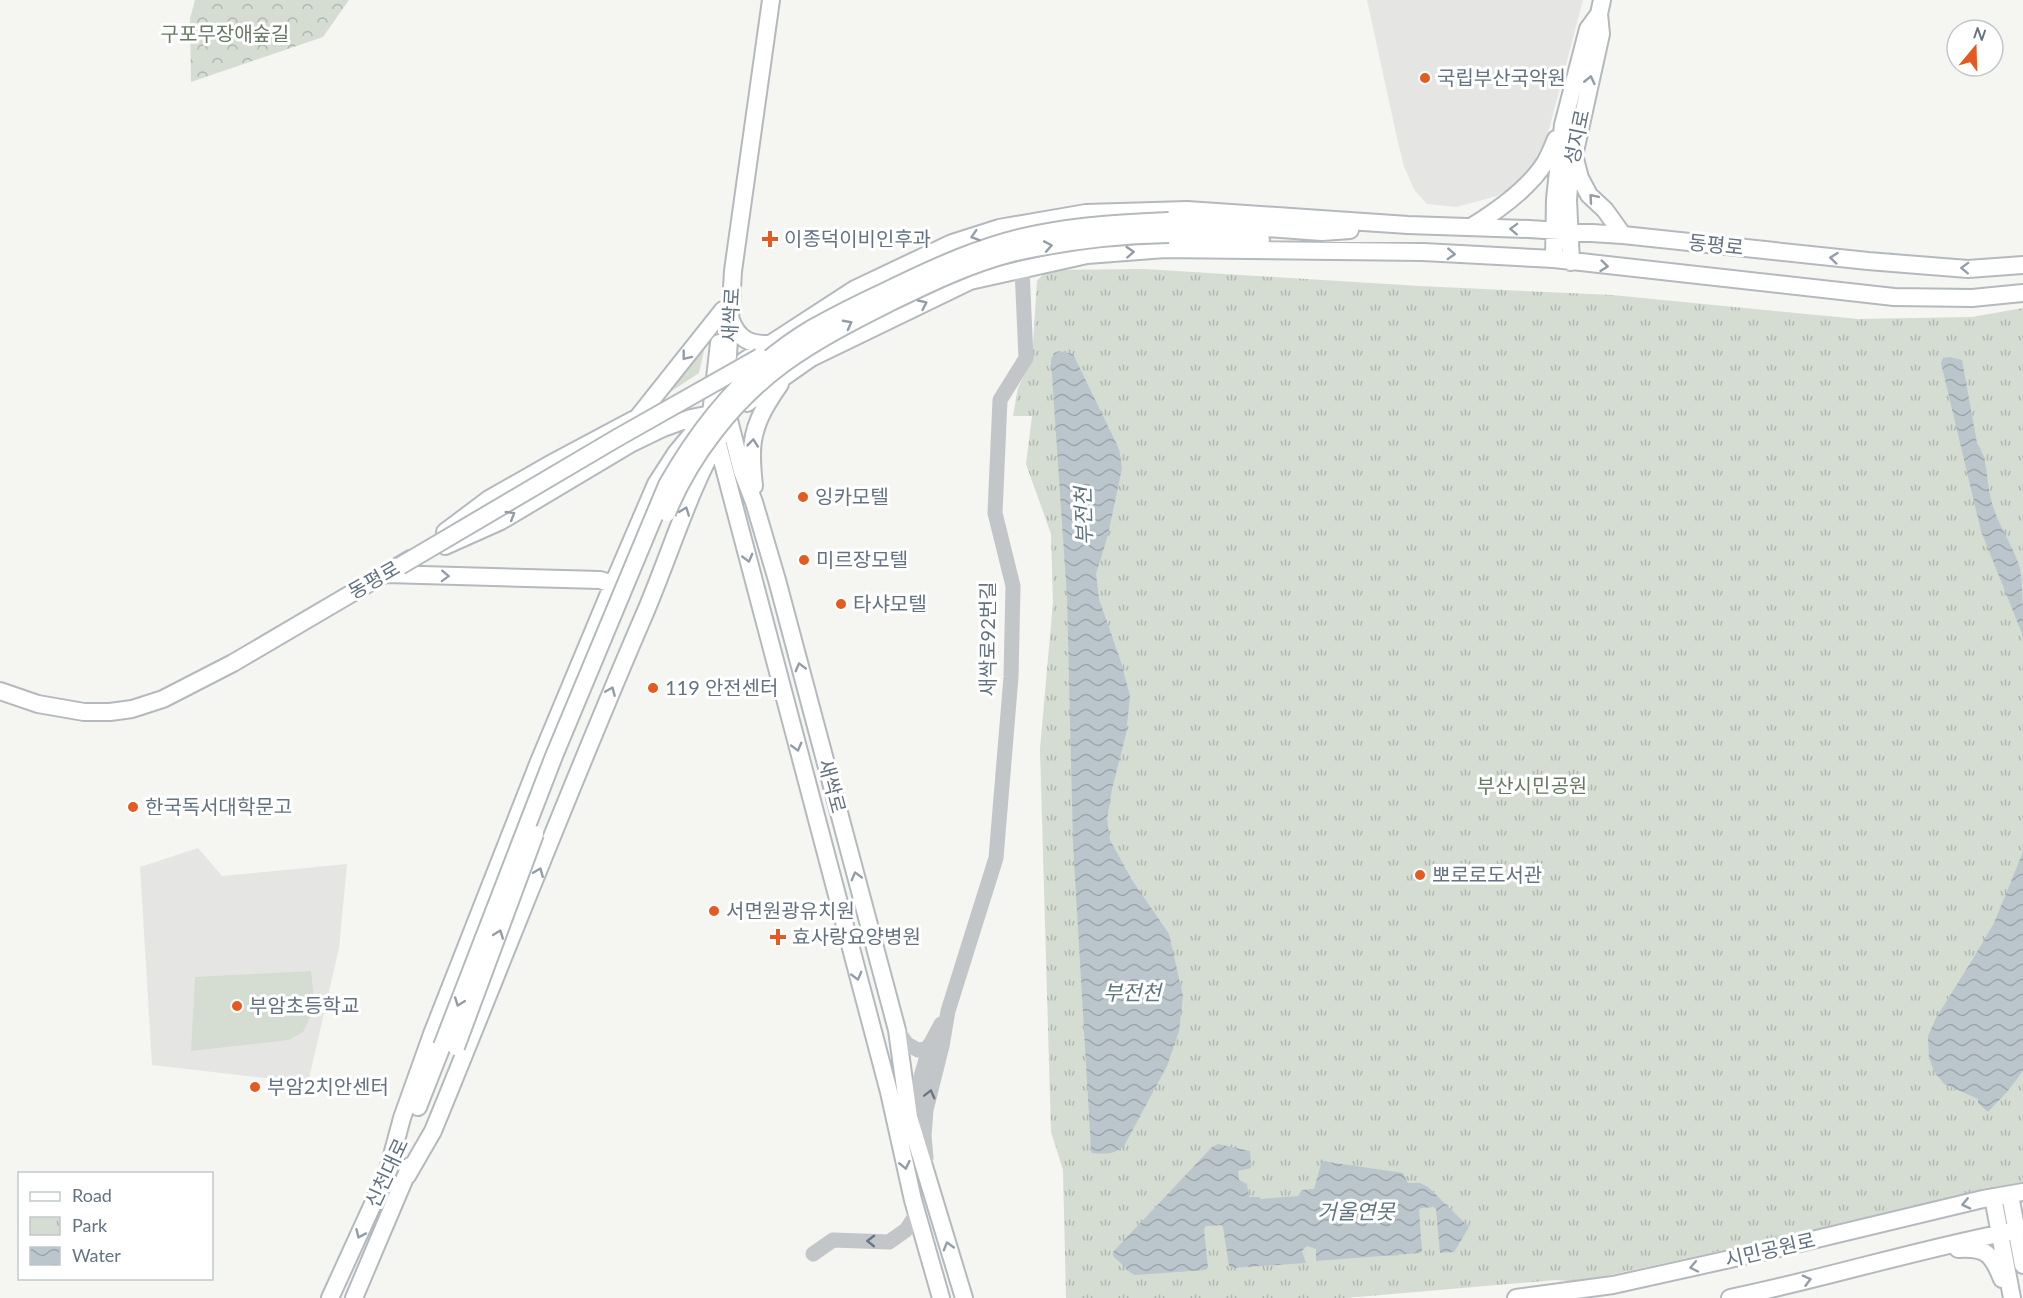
<svg xmlns="http://www.w3.org/2000/svg" width="2023" height="1298" font-family="Lato,'Noto Sans KR',sans-serif">
  <style>
    .built { fill: #e5e6e4 }
    .grass { fill: #d5dcd2 }
    .forest { fill: url(#forest-crowns) }
    .park { fill: url(#park-tufts) }
    .water { fill: url(#water-waves) }
    .lines { fill: none; stroke-linecap: round; stroke-linejoin: round }
    .secondary-casing { stroke: #b4b9be; stroke-width: 20 }
    .tertiary { stroke: #c2c6c9; stroke-width: 15 }
    .secondary { stroke: #fff; stroke-width: 16 }
    .secondary-bridge-casing { stroke: #b4b9be; stroke-width: 20; stroke-linecap: butt }
    .secondary-bridge { stroke: #fff; stroke-width: 16 }
    .oneway { stroke: #929da8 }
    .oneway2 { stroke: #687786 }
    .poi-dot { fill: #e45a21; stroke: #fff; stroke-width: 2 }
    .labels { text-anchor: middle; stroke-width: 6; stroke-linejoin: round; paint-order: stroke }
    .park-label { font-size: 20px; fill: #667a62; stroke: #fff }
    .poi-label { font-size: 20px; fill: #637382; stroke: #fff; text-anchor: start }
    .street-label { font-size: 20px; fill: #637382; stroke: #fff }
    .water-label { font-size: 21px; font-style: italic; fill: #5f757f; stroke: #fff }
  </style>
  <defs>
    <pattern id="forest-crowns" width="20" height="18" patternUnits="userSpaceOnUse" patternTransform="scale(1.5)"><rect width="20" height="18" fill="#d5dcd2"/><path d="M2 6a3 3 0 1 1 6 0M12 15a3 3 0 1 1 6 0" fill="none" stroke="#b0b7b0"/></pattern>
    <pattern id="park-tufts" width="24" height="20" patternUnits="userSpaceOnUse" patternTransform="scale(1.5)"><rect width="24" height="20" fill="#d5dcd2"/><path d="M3 7l-1-3M5 7V3M7 7l1-3M15 17l-1-3M17 17v-4M19 17l1-3" fill="none" stroke="#b0b7b0"/></pattern>
    <pattern id="water-waves" width="16" height="10" patternUnits="userSpaceOnUse" patternTransform="scale(1.5)"><rect width="16" height="10" fill="#bbc6cc"/><path d="M0 5q4-4 8 0t8 0" fill="none" stroke="#9ca5ab"/></pattern>
  </defs>
  <rect width="100%" height="100%" fill="#f5f5f1"/>
  <path class="built" d="M 1367,0 L 1583,0 L 1542,156 L 1517,184 L 1497,196 L 1456,207 L 1427,204 L 1415,191 L 1404,167 L 1397,138 Z
    M 198,848 L 222,876 L 347,864 L 339,948 L 308,1083 L 152,1065 L 140,867 Z"/>
  <path class="grass" d="M 705,346 L 699,373 L 667,394 L 664,392 Z
    M 311,971 L 315,1007 L 303,1032 L 289,1040 L 191,1051 L 195,977 Z"/>
  <path class="forest" d="M 195,0 L 349,0 L 323,37 L 191,82 L 190,19 Z"/>
  <path class="park" d="M 1145,269 L 1419,286 L 1612,295 L 1858,319 L 1972,317 L 2023,308 L 2023,1185 L 1578,1282 L 1556,1280 L 1346,1298 L 1066,1298 L 1063,1170 L 1051,1132 L 1040,749 L 1053,602 L 1051,534 L 1026,464 L 1032,416 L 1013,416 L 1018,388 L 1032,359 L 1037,281 L 1047,270 Z"/>
  <path class="water" d="M 1059,351 L 1073,354 L 1119,449 L 1122,468 L 1108,535 L 1096,574 L 1099,599 L 1121,662 L 1130,696 L 1126,734 L 1112,789 L 1107,819 L 1110,840 L 1132,880 L 1169,934 L 1183,996 L 1179,1031 L 1167,1066 L 1124,1146 C 1114,1155 1105,1154 1092,1153 L 1091,1149 L 1073,843 L 1067,597 L 1051,360 L 1054,353 Z
    M 1950,357 L 1962,360 L 1977,443 C 1988,459 1986,477 1990,495 C 1995,521 2012,543 2020,568 C 2023,589 2023,614 2023,636 L 1981,531 L 1941,363 L 1943,358 Z
    M 2023,852 L 2023,1071 L 2007,1092 L 1988,1112 L 1978,1103 L 1978,1099 L 1944,1084 L 1934,1071 L 1929,1058 L 1928,1036 L 1936,1018 L 1974,957 L 1994,923 Z
    M 1218,1144 L 1250,1151 L 1251,1168 L 1238,1171 L 1239,1180 L 1247,1184 L 1249,1197 L 1260,1197 L 1260,1199 L 1298,1196 L 1302,1190 L 1314,1189 L 1322,1161 L 1403,1173 L 1408,1183 L 1420,1183 L 1428,1187 L 1469,1227 L 1454,1252 L 1440,1253 L 1436,1209 L 1434,1207 L 1421,1208 L 1419,1210 L 1422,1251 L 1420,1253 L 1316,1261 L 1316,1249 L 1307,1246 L 1302,1251 L 1306,1263 L 1232,1268 L 1229,1266 L 1223,1227 L 1221,1225 L 1206,1226 L 1204,1229 L 1208,1268 L 1205,1270 L 1135,1275 L 1131,1273 L 1113,1256 L 1113,1252 L 1212,1147 Z"/>
  <g class="lines">
    <g class="secondary-casing">
      <path id="secondary" d="M 771,0 L 733,271 L 727,372 L 729,420 L 742,471 L 754,502 L 777,580 L 897,1030 L 909,1117 L 964,1298
        M 1575,159 L 1580,178 L 1589,195 L 1605,210 L 1623,235
        M 1169,221 L 1322,232 L 1350,230
        M 1471,227 C 1497,211 1530,188 1546,161 C 1550,154 1553,146 1556,139
        M 1169,234 L 1261,240
        M 1554,259 L 1555,199 L 1563,125 L 1588,29 L 1599,14 L 1602,0
        M 1571,262 L 1568,200 L 1570,174 L 1601,34 L 1599,14
        M 731,320 C 738,339 750,345 770,344
        M 719,343 L 711,414 L 717,441 L 889,1092 L 913,1200 L 941,1298
        M 744,361 L 855,289 L 952,243 L 999,228 L 1086,213 L 1187,210 L 1408,225 L 1529,229 L 1623,235 L 1868,261 L 1968,269 L 2023,265
        M 747,403 L 811,358 L 970,281 L 1087,255 L 1165,249 L 1423,252 L 1554,259 L 1894,297 L 1972,298 L 2023,293
        M 638,417 L 723,310
        M 754,486 C 753,476 752,467 752,457 C 751,428 764,407 780,384
        M 445,532 L 489,499 L 554,462 L 644,414
        M 445,546 L 501,521 L 632,443 L 663,428 L 691,418 L 711,414
        M 387,574 L 600,580 L 613,584
        M 0,691 L 38,704 L 84,712 L 110,712 L 132,709 L 163,699 L 233,663 L 410,559
        M 418,1107 L 442,1046
        M 388,1170 L 402,1118 L 432,1034 L 538,764 L 613,584 L 656,484 L 676,453 L 701,423
        M 407,1176 L 433,1131 C 504,958 571,784 645,613 C 671,552 690,486 724,429
        M 2010,1195 L 2023,1265
        M 1993,1197 L 2012,1298
        M 1958,1249 C 1986,1247 1992,1254 2002,1279
        M 330,1298 L 393,1160
        M 354,1298 L 410,1166
        M 1516,1298 L 1613,1285 L 1775,1249 L 1983,1199 L 2023,1192
        M 1730,1298 C 1828,1278 1924,1247 2023,1229"/>
    </g>
    <path class="tertiary" d="M 897,1030 L 907,1044 L 918,1050 L 926,1049 L 931,1043
      M 909,1117 L 931,1043 L 941,1024
      M 926,1158 L 924,1136 L 926,1110 L 942,1046 L 948,1011 L 996,858 L 1011,677 L 1013,586 L 995,513 L 1000,400 L 1026,358 L 1022,269
      M 813,1254 L 833,1240 L 889,1242 L 906,1230 L 917,1213"/>
    <use href="#secondary" class="secondary"/>
    <g class="secondary-bridge-casing">
      <path id="secondary-bridge" d="M 667,513 C 690,456 733,401 783,364 C 816,340 853,321 889,303 C 928,284 969,264 1012,253 C 1064,241 1116,235 1169,234
        M 400,566 L 617,438 L 760,357
        M 442,1046 L 554,756 L 667,485 C 702,423 749,366 811,329 C 836,315 862,302 888,290 C 935,267 985,244 1037,234 C 1081,225 1124,223 1169,221
        M 456,1047 L 535,834"/>
    </g>
    <use href="#secondary-bridge" class="secondary-bridge"/>
  </g>
  <defs><path id="oneway-chevron" d="M-2-3.5L2.5 0L-2 3.5" fill="none" stroke-width="1.6" stroke-linecap="round" stroke-linejoin="round" transform="scale(1.5)"/></defs>
  <g class="oneway">
    <use href="#oneway-chevron" transform="translate(1590 80) rotate(-77)"/>
    <use href="#oneway-chevron" transform="translate(1593 198) rotate(-131)"/>
    <use href="#oneway-chevron" transform="translate(1514 229) rotate(-178)"/>
    <use href="#oneway-chevron" transform="translate(975 236) rotate(163)"/>
    <use href="#oneway-chevron" transform="translate(1048 246) rotate(-11)"/>
    <use href="#oneway-chevron" transform="translate(1130 252) rotate(-4)"/>
    <use href="#oneway-chevron" transform="translate(1451 254) rotate(3)"/>
    <use href="#oneway-chevron" transform="translate(1834 258) rotate(-174)"/>
    <use href="#oneway-chevron" transform="translate(1604 266) rotate(6)"/>
    <use href="#oneway-chevron" transform="translate(1965 268) rotate(-178)"/>
    <use href="#oneway-chevron" transform="translate(923 304) rotate(-25)"/>
    <use href="#oneway-chevron" transform="translate(848 324) rotate(-28)"/>
    <use href="#oneway-chevron" transform="translate(686 356) rotate(128)"/>
    <use href="#oneway-chevron" transform="translate(753 443) rotate(-84)"/>
    <use href="#oneway-chevron" transform="translate(685 511) rotate(-69)"/>
    <use href="#oneway-chevron" transform="translate(511 515) rotate(-31)"/>
    <use href="#oneway-chevron" transform="translate(748 558) rotate(75)"/>
    <use href="#oneway-chevron" transform="translate(445 576) rotate(2)"/>
    <use href="#oneway-chevron" transform="translate(800 667) rotate(-105)"/>
    <use href="#oneway-chevron" transform="translate(611 691) rotate(-67)"/>
    <use href="#oneway-chevron" transform="translate(797 747) rotate(75)"/>
    <use href="#oneway-chevron" transform="translate(539 872) rotate(-68)"/>
    <use href="#oneway-chevron" transform="translate(856 876) rotate(-105)"/>
    <use href="#oneway-chevron" transform="translate(499 934) rotate(-70)"/>
    <use href="#oneway-chevron" transform="translate(857 976) rotate(75)"/>
    <use href="#oneway-chevron" transform="translate(459 1002) rotate(110)"/>
    <use href="#oneway-chevron" transform="translate(905 1165) rotate(77)"/>
    <use href="#oneway-chevron" transform="translate(1966 1204) rotate(167)"/>
    <use href="#oneway-chevron" transform="translate(360 1234) rotate(114)"/>
    <use href="#oneway-chevron" transform="translate(948 1246) rotate(-106)"/>
    <use href="#oneway-chevron" transform="translate(1694 1267) rotate(168)"/>
    <use href="#oneway-chevron" transform="translate(1807 1280) rotate(-15)"/>
  </g>
  <g class="oneway2">
    <use href="#oneway-chevron" transform="translate(930 1094) rotate(-76)"/>
    <use href="#oneway-chevron" transform="translate(871 1241) rotate(-179)"/>
  </g>
  <g class="poi-dot">
    <circle cx="1425" cy="78" r="6"/>
    <path d="M767 230h6v6h6v6h-6v6h-6v-6h-6v-6h6z"/>
    <circle cx="803" cy="497" r="6"/>
    <circle cx="804" cy="560" r="6"/>
    <circle cx="841" cy="604" r="6"/>
    <circle cx="653" cy="688" r="6"/>
    <circle cx="133" cy="807" r="6"/>
    <circle cx="1420" cy="875" r="6"/>
    <circle cx="714" cy="911" r="6"/>
    <path d="M775 928h6v6h6v6h-6v6h-6v-6h-6v-6h6z"/>
    <circle cx="237" cy="1006" r="6"/>
    <circle cx="255" cy="1087" r="6"/>
  </g>
  <g class="labels">
    <g class="park-label">
      <text x="225" y="41">구포무장애숲길</text>
      <text x="1532" y="793">부산시민공원</text>
    </g>
    <g class="poi-label">
      <text x="1437" y="85">국립부산국악원</text>
      <text x="784" y="246">이종덕이비인후과</text>
      <text x="815" y="504">잉카모텔</text>
      <text x="816" y="567">미르장모텔</text>
      <text x="853" y="611">타샤모텔</text>
      <text x="665" y="695">119 안전센터</text>
      <text x="145" y="814">한국독서대학문고</text>
      <text x="1432" y="882">뽀로로도서관</text>
      <text x="726" y="918">서면원광유치원</text>
      <text x="792" y="944">효사랑요양병원</text>
      <text x="249" y="1013">부암초등학교</text>
      <text x="267" y="1094">부암2치안센터</text>
    </g>
    <g class="street-label">
      <text transform="translate(1577 137) rotate(-78)" y="7">성지로</text>
      <text transform="translate(1716 245) rotate(6)" y="7">동평로</text>
      <text transform="translate(731 315) rotate(-87)" y="7">새싹로</text>
      <text transform="translate(374 580) rotate(-30)" y="7">동평로</text>
      <text transform="translate(988 639) rotate(-90)" y="7">새싹로92번길</text>
      <text transform="translate(832 786) rotate(75)" y="7">새싹로</text>
      <text transform="translate(387 1173) rotate(-65)" y="7">신천대로</text>
      <text transform="translate(1770 1250) rotate(-13)" y="7">시민공원로</text>
    </g>
    <g class="water-label">
      <text transform="translate(1084 516) rotate(-92)" y="7">부전천</text>
      <text x="1132" y="1000">부전천</text>
      <text x="1356" y="1219">거울연못</text>
    </g>
  </g>
  <rect x="18" y="1172" width="195" height="108" fill="#ffffff" stroke="#c1c7cd" stroke-width="1.5"/>
  <rect x="30" y="1192" width="30" height="9" fill="#ffffff" stroke="#c1c7cd" stroke-width="1.5"/>
  <text x="72" y="1202" font-size="18" fill="#637382">Road</text>
  <rect x="30" y="1217" width="30" height="18" fill="url(#park-tufts)" stroke="#c1c7cd" stroke-width="1.5"/>
  <text x="72" y="1232" font-size="18" fill="#637382">Park</text>
  <rect x="30" y="1247" width="30" height="18" fill="url(#water-waves)" stroke="#c1c7cd" stroke-width="1.5"/>
  <text x="72" y="1262" font-size="18" fill="#637382">Water</text>
  <g transform="translate(1975 48) rotate(19)"><circle r="28" fill="#ffffff" stroke="#c1c7cd" stroke-width="1.5"/>
  <path d="M0-4.5L10 22L0 15L-10 22Z" fill="#e45a21"/>
  <text y="-9" font-size="16" font-weight="bold" text-anchor="middle" fill="#637382">N</text>
  </g>
</svg>
